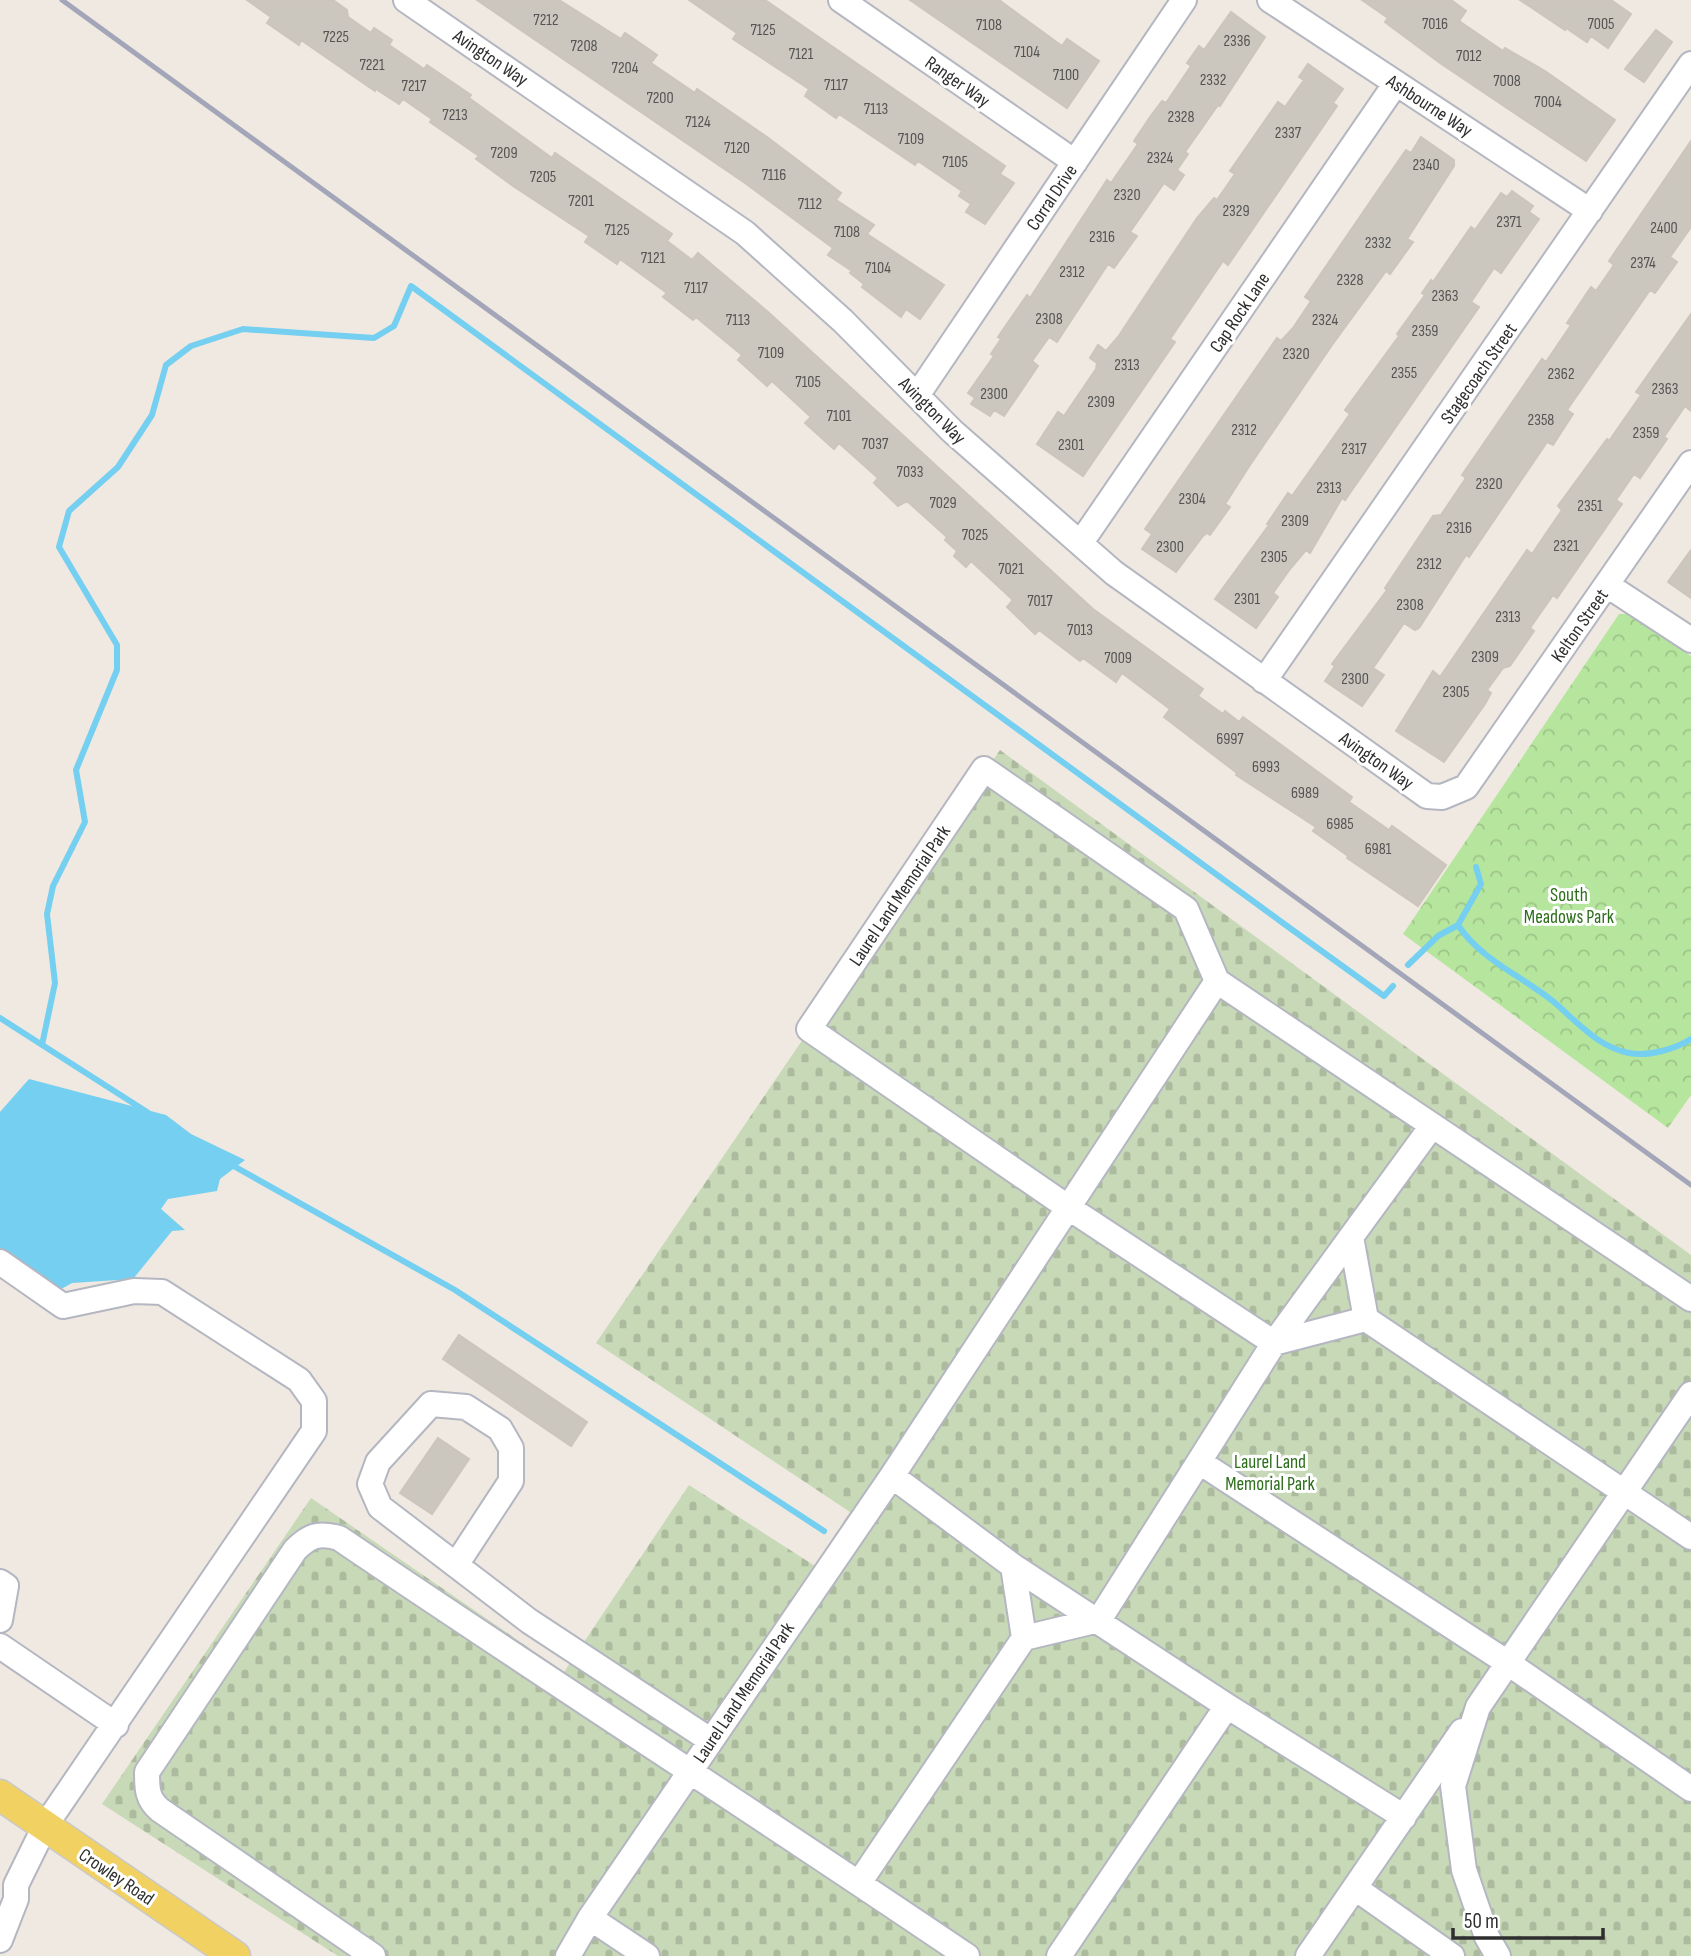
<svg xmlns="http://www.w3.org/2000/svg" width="1691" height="1956" font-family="'Sofia Sans Condensed',sans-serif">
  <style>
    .forest { fill: url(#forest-crowns) }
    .cemetery { fill: url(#cemetery-stones) }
    .water { fill: #75cff0 }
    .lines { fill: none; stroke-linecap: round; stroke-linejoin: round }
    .stream { stroke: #75cff0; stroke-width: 6 }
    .building { fill: #cbc7bf; stroke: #cbc5ba; stroke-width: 2 }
    .minor-casing { stroke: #b4b7c1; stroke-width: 28 }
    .major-casing { stroke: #c9c9c9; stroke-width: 33 }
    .minor { stroke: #fff; stroke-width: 24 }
    .major { stroke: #f2d163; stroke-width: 30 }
    .rail { stroke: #a3a6b8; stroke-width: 5 }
    .labels { text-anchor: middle; stroke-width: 6; stroke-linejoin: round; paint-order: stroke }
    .number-label { font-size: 16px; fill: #555452 }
    .street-label { font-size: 19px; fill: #2e2e2e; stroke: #fff }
    .park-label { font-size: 19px; fill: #2c6e1b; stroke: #fff }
  </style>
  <defs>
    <pattern id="forest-crowns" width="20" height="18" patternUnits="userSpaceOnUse" patternTransform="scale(1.75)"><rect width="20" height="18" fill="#b6e59e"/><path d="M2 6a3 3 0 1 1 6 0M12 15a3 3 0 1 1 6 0" fill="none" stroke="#9dc588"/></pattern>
    <pattern id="cemetery-stones" width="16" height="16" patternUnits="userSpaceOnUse" patternTransform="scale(1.75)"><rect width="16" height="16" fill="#c8d9b8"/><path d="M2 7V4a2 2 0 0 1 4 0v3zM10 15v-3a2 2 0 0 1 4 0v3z" fill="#acbb9e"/></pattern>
  </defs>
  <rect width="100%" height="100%" fill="#efe9e1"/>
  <path class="forest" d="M 1619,614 L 1629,614 L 1691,656 L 1691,1095 L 1668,1128 L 1403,934 Z"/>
  <path class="cemetery" d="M 1000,750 L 1691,1255 L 1691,1956 L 338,1956 L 102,1804 L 311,1498 L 564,1672 L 689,1485 L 815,1566 L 850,1512 L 596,1343 Z"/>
  <path class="water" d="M 29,1079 L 166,1115 L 191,1134 L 245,1160 L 220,1179 L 217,1191 L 168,1199 L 161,1209 L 185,1230 L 172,1231 L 133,1279 L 72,1283 L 56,1292 L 0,1269 L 0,1112 Z"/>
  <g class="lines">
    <path class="stream" d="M 1458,925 C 1481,960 1522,976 1554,1002 C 1577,1022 1598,1047 1629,1053 C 1648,1057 1675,1049 1691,1039
      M 1408,965 L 1438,936 L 1458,925 L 1481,884 L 1476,867
      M 0,1018 L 147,1112
      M 42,1045 L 55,983 L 47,914 L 53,886 L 85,822 L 76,770 L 117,670 L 117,645 L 59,547 L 69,511 L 118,467 L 152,415 L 166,365 L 191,346 L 243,329 L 374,338 L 394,326 L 411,286 L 1287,926 L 1384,996 L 1393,986
      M 230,1164 L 455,1290 L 824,1531"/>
  </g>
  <path class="building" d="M 247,0 L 333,0 L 347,10 L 348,17 L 371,33 L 374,28 L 392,40 L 389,45 L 424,69 L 427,65 L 471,95 L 469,98 L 552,158 L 555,153 L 672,234 L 667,241 L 692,260 L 698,253 L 768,312 L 1093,609 L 1203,689 L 1198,696 L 1223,714 L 1225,711 L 1239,722 L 1243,717 L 1352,797 L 1349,802 L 1389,830 L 1392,826 L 1446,865 L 1418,906 L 1347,858 L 1348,856 L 1313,831 L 1316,827 L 1236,775 L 1237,773 L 1164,717 L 1170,709 L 1122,673 L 1116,682 L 1083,658 L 1080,661 L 1039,630 L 1035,634 L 1007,607 L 1013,600 L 971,561 L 966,567 L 954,556 L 957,551 L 945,540 L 947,537 L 907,501 L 898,506 L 874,483 L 878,478 L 839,443 L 834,449 L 805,423 L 811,417 L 772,381 L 767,386 L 738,360 L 742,355 L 696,317 L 693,320 L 663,297 L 667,293 L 620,259 L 617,264 L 585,242 L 589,236 L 513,186 L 476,159 L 479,156 L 430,122 L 432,119 L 403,99 L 399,104 L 376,89 L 375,91 L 301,40 L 299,45 L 267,23 L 271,17 Z
    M 477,0 L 559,0 L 621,39 L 625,33 L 657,55 L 651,63 L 695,93 L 697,89 L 767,137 L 841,193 L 836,200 L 874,225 L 867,234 L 944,285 L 920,319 L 906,309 L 901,317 L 862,287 L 864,284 L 850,273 L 852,271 L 828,255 L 833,248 L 745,183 Z
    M 689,0 L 765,0 L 1005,166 L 1000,174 L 1014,183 L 985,224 L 966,212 L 971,204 L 959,196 L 962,191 L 918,161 L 915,165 L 839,114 L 836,118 L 805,96 L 809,89 L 733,39 L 737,33 Z
    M 910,0 L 999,0 L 1062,46 L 1067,39 L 1099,61 L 1067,108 Z
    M 1362,0 L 1451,0 L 1466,11 L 1459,21 L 1503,51 L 1505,48 L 1545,71 L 1615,120 L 1586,161 L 1440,63 L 1385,22 L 1388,18 Z
    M 1520,0 L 1611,0 L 1631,14 L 1608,48 L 1591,36 L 1587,42 L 1566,28 L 1565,30 Z
    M 1231,12 L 1265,37 L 1220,106 L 1218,105 L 1185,152 L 1188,154 L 1177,170 L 1184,175 L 1174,190 L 1164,183 L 1130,232 L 1137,236 L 1114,268 L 1108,264 L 1057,342 L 1049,337 L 1032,361 L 1038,366 L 1004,416 L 994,410 L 990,416 L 971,404 L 975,398 L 968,393 L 994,356 L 991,354 L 1001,339 L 998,337 L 1027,295 L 1030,298 L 1107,180 L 1111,183 L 1138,144 L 1134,141 L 1150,117 L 1162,101 L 1166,103 L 1191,66 L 1187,63 L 1199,46 L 1204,50 Z
    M 1656,30 L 1672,42 L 1644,82 L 1625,69 Z
    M 1308,64 L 1343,89 L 1333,103 L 1337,106 L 1228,265 L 1223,261 L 1170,339 L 1175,342 L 1083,476 L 1037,444 L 1058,412 L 1064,416 L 1096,369 L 1097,363 L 1090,358 L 1098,345 L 1106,351 L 1118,337 L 1197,218 L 1214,198 L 1217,200 L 1235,174 L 1230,171 L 1278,102 L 1285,107 L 1304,80 L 1299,77 Z
    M 1421,137 L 1454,160 L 1454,166 L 1407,239 L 1413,242 L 1390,274 L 1386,271 L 1332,345 L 1250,465 L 1225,504 L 1230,507 L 1210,535 L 1207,533 L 1203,536 L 1176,572 L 1142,549 L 1152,534 L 1145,529 L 1277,338 L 1281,341 L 1293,328 L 1311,301 L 1305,297 L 1381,186 L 1406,150 L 1411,153 Z
    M 1691,141 L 1691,227 L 1670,257 L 1677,262 L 1655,293 L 1650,290 L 1567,410 L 1573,414 L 1553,445 L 1547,442 L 1469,557 L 1466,555 L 1419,628 L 1415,630 L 1404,623 L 1373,668 L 1384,675 L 1362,706 L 1325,681 L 1335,666 L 1332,664 L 1387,590 L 1385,588 L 1433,516 L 1441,515 L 1466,478 L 1462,475 L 1542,359 L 1546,362 L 1571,325 L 1567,323 L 1591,287 L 1596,291 L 1614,265 L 1609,261 Z
    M 1512,191 L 1533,206 L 1529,212 L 1539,219 L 1501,273 L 1494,268 L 1471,302 L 1479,307 L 1345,500 L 1342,498 L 1310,553 L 1306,550 L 1290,569 L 1273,593 L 1278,597 L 1256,628 L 1215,599 L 1269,525 L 1267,524 L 1288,493 L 1292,496 L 1350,414 L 1345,410 L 1399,336 L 1397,334 L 1425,295 L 1422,293 L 1431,280 L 1433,282 L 1471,227 L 1475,230 L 1501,193 L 1507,197 Z
    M 1691,314 L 1691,411 L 1685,406 L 1664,437 L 1667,439 L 1640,478 L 1634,474 L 1616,500 L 1622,504 L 1557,598 L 1553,595 L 1530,628 L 1534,631 L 1510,666 L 1503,668 L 1487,690 L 1491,693 L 1485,704 L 1444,762 L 1396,731 L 1433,671 L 1440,677 L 1527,550 L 1532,554 L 1562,510 L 1558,506 L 1607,439 L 1609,441 L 1641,395 L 1636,392 Z
    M 1691,550 L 1691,598 L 1668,582 Z
    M 459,1335 L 587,1422 L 571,1446 L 443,1359 Z
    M 438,1438 L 469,1459 L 432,1514 L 400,1493 Z"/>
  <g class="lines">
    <g class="minor-casing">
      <path id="minor" d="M 406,0 L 745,233 L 843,321 L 952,431 L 1114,573 L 1427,796 L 1442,797 L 1466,787 L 1691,463
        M 841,0 L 1075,162
        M 1270,0 L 1590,211
        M 918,394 L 1184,0
        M 1082,541 L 1396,83
        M 1607,585 L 1691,640
        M 1264,681 L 1691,64
        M 1432,1126 L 1351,1237 L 1366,1319 L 1691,1537
        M 0,1262 L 63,1306 L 134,1291 L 162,1292 L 299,1380 L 314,1401 L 314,1431 L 45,1826 L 16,1885 L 16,1899 L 0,1940
        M 1366,1319 L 1274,1343 L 1069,1208 L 809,1029 L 984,769 L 1186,909 L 1217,981 L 1691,1299
        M 1201,1463 L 1508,1663 L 1691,1789
        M 456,1565 L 511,1481 L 511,1448 L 500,1429 L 466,1407 L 431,1404 L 378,1462 L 370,1484 L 380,1507 L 529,1621 L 710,1740
        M 1013,1566 L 1227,1706 L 1404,1817
        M 0,1582 L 6,1586 L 0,1620
        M 1024,1638 L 1099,1620 L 1274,1343 L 1351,1237
        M 0,1646 L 116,1725
        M 859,1883 L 1024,1638 L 1013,1566 L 892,1476
        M 1355,1888 L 1452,1956
        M 590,1918 L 647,1956
        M 373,1956 L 160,1810 C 147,1799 147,1789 147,1772 L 295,1550 C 309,1536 318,1532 339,1538 C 547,1679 759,1815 967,1956
        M 568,1956 L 590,1918 L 892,1476 L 1217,981
        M 1059,1956 L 1227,1706
        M 1308,1956 L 1462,1731
        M 1498,1956 L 1487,1937 L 1464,1870 L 1453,1786 L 1478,1707 L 1691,1394"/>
    </g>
    <g class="major-casing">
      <path id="major" d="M 0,1795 L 235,1956"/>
    </g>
    <use href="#minor" class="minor"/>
    <use href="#major" class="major"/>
    <path class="rail" d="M 62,0 L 1691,1185"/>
  </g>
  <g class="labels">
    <g class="number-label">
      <text x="546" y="25">7212</text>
      <text x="1435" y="29">7016</text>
      <text x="1601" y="29">7005</text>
      <text x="989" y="30">7108</text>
      <text x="763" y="35">7125</text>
      <text x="336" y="42">7225</text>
      <text x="1237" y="46">2336</text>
      <text x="584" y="51">7208</text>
      <text x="1027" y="57">7104</text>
      <text x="801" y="59">7121</text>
      <text x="1469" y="61">7012</text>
      <text x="372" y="70">7221</text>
      <text x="625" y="73">7204</text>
      <text x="1066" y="80">7100</text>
      <text x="1213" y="85">2332</text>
      <text x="1507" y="86">7008</text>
      <text x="836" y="90">7117</text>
      <text x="414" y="91">7217</text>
      <text x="660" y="103">7200</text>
      <text x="1548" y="107">7004</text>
      <text x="876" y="114">7113</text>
      <text x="455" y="120">7213</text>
      <text x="1181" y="122">2328</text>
      <text x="698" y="127">7124</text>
      <text x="1288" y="138">2337</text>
      <text x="911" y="144">7109</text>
      <text x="737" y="153">7120</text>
      <text x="504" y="158">7209</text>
      <text x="1160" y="163">2324</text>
      <text x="955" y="167">7105</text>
      <text x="1426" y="170">2340</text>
      <text x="774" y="180">7116</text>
      <text x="543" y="182">7205</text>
      <text x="1127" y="200">2320</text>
      <text x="581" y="206">7201</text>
      <text x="810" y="209">7112</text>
      <text x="1236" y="216">2329</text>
      <text x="1509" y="227">2371</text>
      <text x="1664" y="233">2400</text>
      <text x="617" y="235">7125</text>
      <text x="847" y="237">7108</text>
      <text x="1102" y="242">2316</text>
      <text x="1378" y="248">2332</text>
      <text x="653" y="263">7121</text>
      <text x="1643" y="268">2374</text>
      <text x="878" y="273">7104</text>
      <text x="1072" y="277">2312</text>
      <text x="1350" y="285">2328</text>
      <text x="696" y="293">7117</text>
      <text x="1445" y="301">2363</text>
      <text x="1049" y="324">2308</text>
      <text x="738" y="325">7113</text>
      <text x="1325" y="325">2324</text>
      <text x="1425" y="336">2359</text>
      <text x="771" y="358">7109</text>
      <text x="1296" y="359">2320</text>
      <text x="1127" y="370">2313</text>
      <text x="1404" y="378">2355</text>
      <text x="1561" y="379">2362</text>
      <text x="808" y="387">7105</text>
      <text x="1665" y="394">2363</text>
      <text x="994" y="399">2300</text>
      <text x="1101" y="407">2309</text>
      <text x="839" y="421">7101</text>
      <text x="1541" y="425">2358</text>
      <text x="1244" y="435">2312</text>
      <text x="1646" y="438">2359</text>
      <text x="875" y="449">7037</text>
      <text x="1071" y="450">2301</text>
      <text x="1354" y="454">2317</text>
      <text x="910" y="477">7033</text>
      <text x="1489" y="489">2320</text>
      <text x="1329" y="493">2313</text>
      <text x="1192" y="504">2304</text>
      <text x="943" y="508">7029</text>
      <text x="1590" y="511">2351</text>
      <text x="1295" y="526">2309</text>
      <text x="1459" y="533">2316</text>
      <text x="975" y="540">7025</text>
      <text x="1566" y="551">2321</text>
      <text x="1170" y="552">2300</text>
      <text x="1274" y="562">2305</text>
      <text x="1429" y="569">2312</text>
      <text x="1011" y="574">7021</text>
      <text x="1247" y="604">2301</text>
      <text x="1040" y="606">7017</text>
      <text x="1410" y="610">2308</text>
      <text x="1508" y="622">2313</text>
      <text x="1080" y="635">7013</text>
      <text x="1485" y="662">2309</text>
      <text x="1118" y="663">7009</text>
      <text x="1355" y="684">2300</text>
      <text x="1456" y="697">2305</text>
      <text x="1230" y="744">6997</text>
      <text x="1266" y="772">6993</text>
      <text x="1305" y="798">6989</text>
      <text x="1340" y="829">6985</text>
      <text x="1378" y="854">6981</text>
    </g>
    <g class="street-label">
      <text transform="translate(491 57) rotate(34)" y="7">Avington Way</text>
      <text transform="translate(958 81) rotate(35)" y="7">Ranger Way</text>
      <text transform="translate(1430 105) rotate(33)" y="7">Ashbourne Way</text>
      <text transform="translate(1051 197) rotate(-56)" y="7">Corral Drive</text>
      <text transform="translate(1239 312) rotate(-56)" y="7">Cap Rock Lane</text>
      <text transform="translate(1478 373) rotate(-55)" y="7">Stagecoach Street</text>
      <text transform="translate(933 410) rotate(45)" y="7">Avington Way</text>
      <text transform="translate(1579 625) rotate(-55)" y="7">Kelton Street</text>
      <text transform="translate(1377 760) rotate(35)" y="7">Avington Way</text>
      <text transform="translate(899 895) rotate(-56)" y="7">Laurel Land Memorial Park</text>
      <text transform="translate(743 1692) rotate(-56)" y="7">Laurel Land Memorial Park</text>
      <text transform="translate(117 1876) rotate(34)" y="7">Crowley Road</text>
    </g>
    <g class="park-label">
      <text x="1569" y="901">South<tspan x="1569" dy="22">Meadows Park</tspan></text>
      <text x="1270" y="1468">Laurel Land<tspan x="1270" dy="22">Memorial Park</tspan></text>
    </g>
  </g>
  <path d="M1453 1928v10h150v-10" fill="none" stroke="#2e2e2e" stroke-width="3.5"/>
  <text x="1464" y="1928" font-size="21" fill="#2e2e2e" stroke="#ffffff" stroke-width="5" paint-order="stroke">50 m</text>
</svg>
